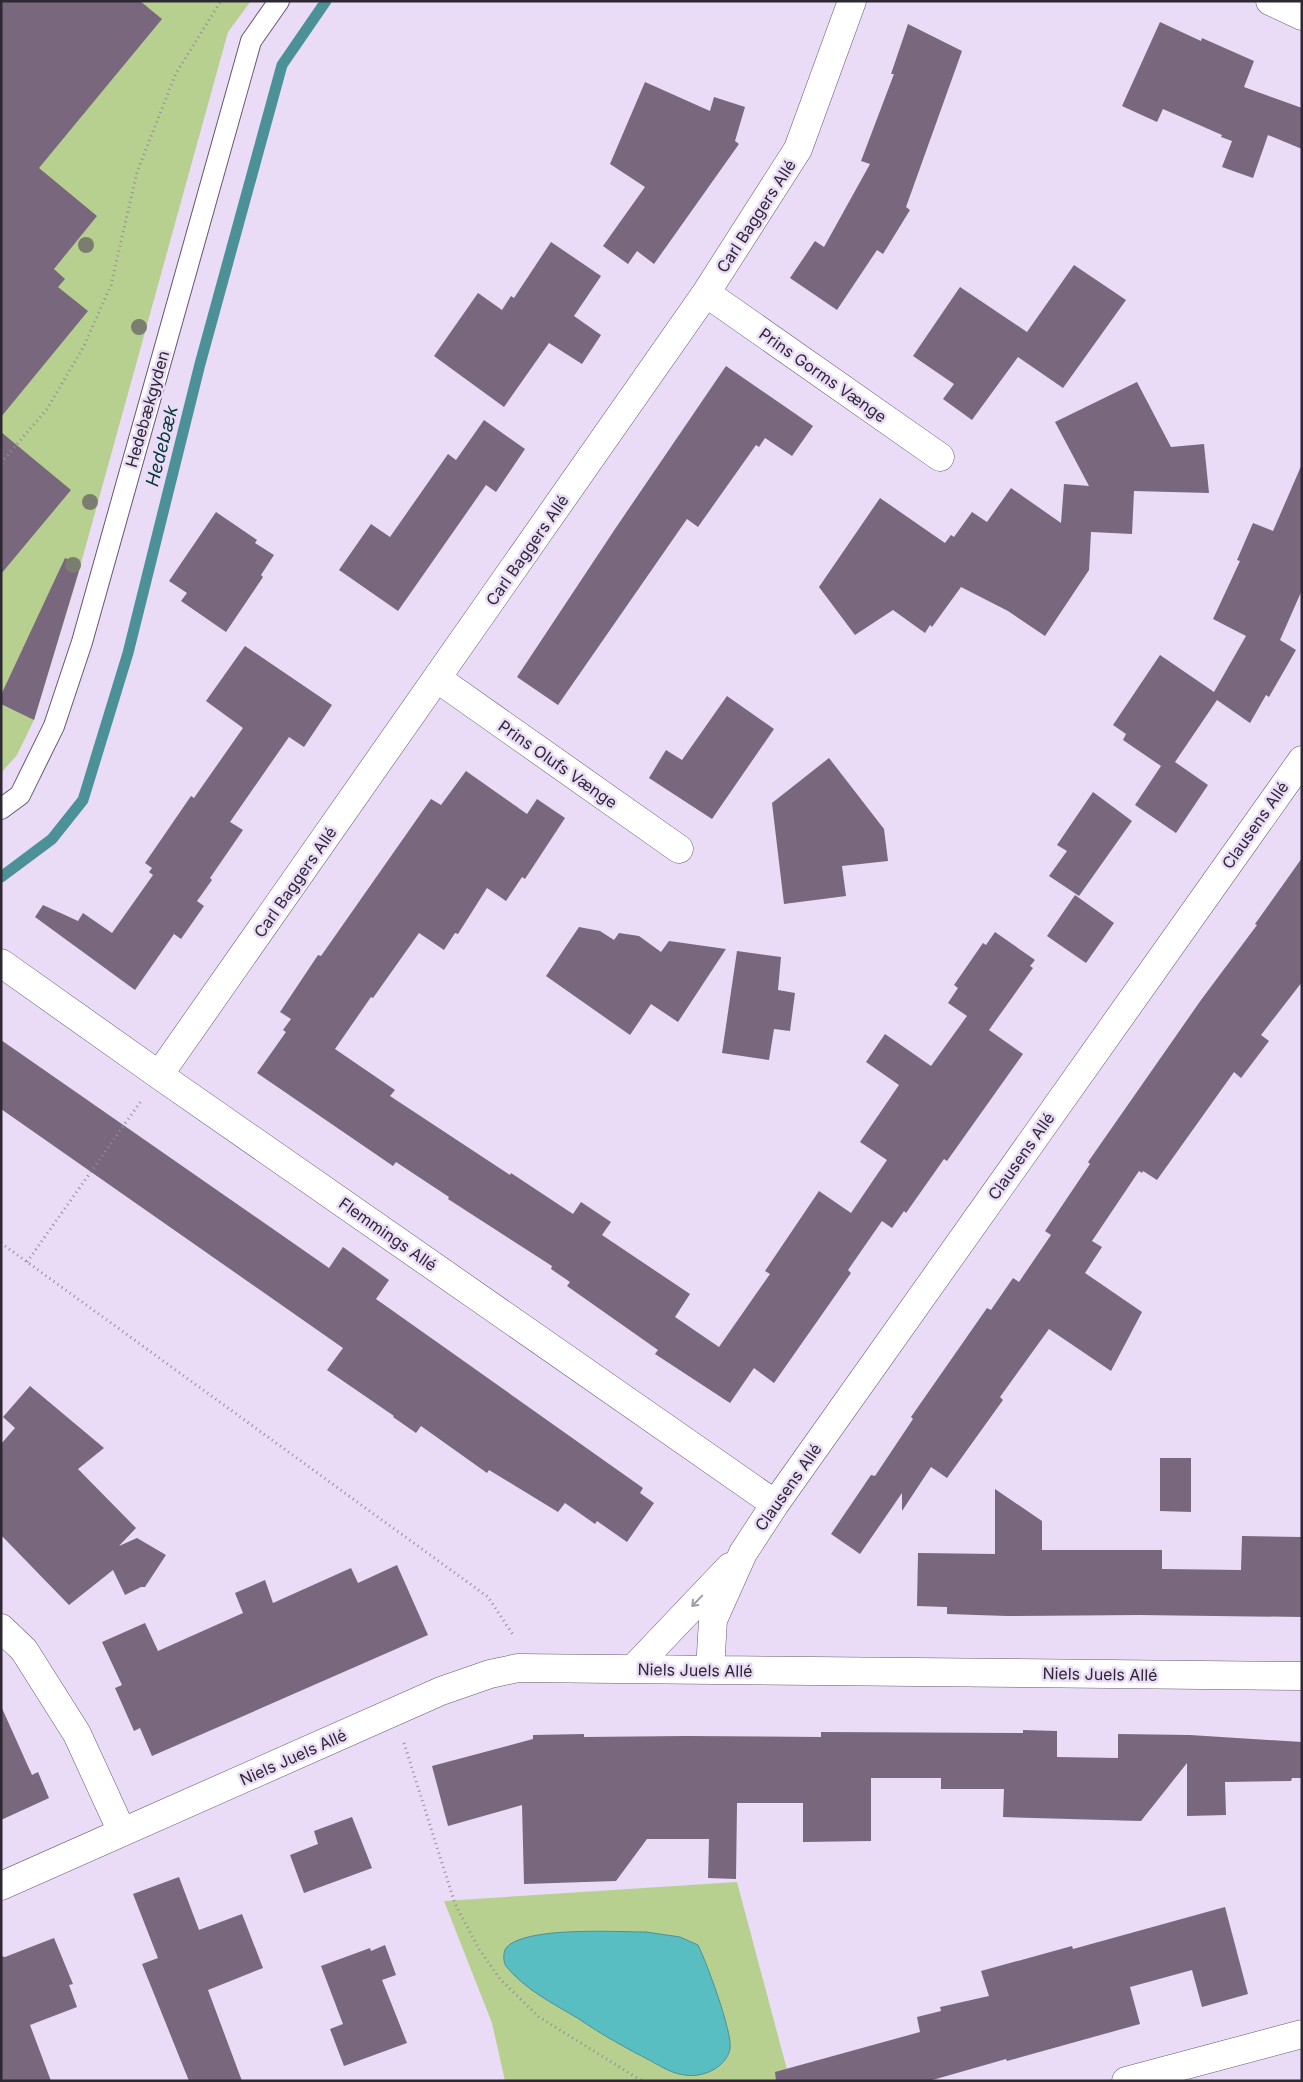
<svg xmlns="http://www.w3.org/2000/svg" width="1303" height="2082" font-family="Inter,sans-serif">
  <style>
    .green { fill: #b7d090 }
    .water { fill: #58bec2; stroke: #4b9197 }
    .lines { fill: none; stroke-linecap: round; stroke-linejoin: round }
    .stream { stroke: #4b9197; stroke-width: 11 }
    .building { fill: #78677d }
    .service-casing { stroke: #655870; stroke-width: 22 }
    .minor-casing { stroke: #655870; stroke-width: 29 }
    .path { stroke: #968b9f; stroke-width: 3; stroke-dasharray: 1 4; stroke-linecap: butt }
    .service { stroke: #fff; stroke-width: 20 }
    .minor { stroke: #fff; stroke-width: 28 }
    .tree { fill: #7b7d6f }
    .oneway { stroke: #a19ea3 }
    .labels { text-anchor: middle; stroke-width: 5; stroke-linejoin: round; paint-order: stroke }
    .street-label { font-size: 16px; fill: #2e2833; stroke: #eadbf7 }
    .water-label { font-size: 18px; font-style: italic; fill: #043739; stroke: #eadbf7 }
  </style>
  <rect width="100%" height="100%" fill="#eadbf7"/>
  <path class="green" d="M 1,1 L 251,1 L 228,32 L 75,585 L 34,720 L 17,755 L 1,773 Z
    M 737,1882 L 790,2081 L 505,2081 L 492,2023 L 444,1901 Z"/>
  <path class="water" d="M 646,1932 L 680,1937 L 698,1945 C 706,1961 733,2033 730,2049 C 726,2068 702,2078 685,2075 C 673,2074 662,2067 651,2061 C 626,2048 602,2035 579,2019 C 554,2004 524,1989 506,1966 C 503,1962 503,1953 506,1948 C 524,1926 617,1932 646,1932 Z"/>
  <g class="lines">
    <path class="stream" d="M 1,877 L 52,839 L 83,800 L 128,653 L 200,364 L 282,65 L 326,1"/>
  </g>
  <path class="building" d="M 1,1 L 140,1 L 162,19 L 39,168 L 97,216 L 54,269 L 65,279 L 58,287 L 88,311 L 1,417 Z
    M 1160,22 L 1201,41 L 1202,38 L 1254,61 L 1244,87 L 1302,108 L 1302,149 L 1268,135 L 1253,178 L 1222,167 L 1232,141 L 1221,137 L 1222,135 L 1163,109 L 1157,122 L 1122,106 Z
    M 908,24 L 962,51 L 906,207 L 910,210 L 883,254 L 877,250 L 837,310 L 790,278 L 815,241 L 824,247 L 870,164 L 861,161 L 894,74 L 891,74 Z
    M 645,82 L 710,111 L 714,97 L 745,107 L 735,141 L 739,144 L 654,264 L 637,251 L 628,264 L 603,246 L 645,187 L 610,164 Z
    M 551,242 L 601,276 L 574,316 L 601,335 L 582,364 L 549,343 L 504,407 L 434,356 L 478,293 L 502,310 L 511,296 L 514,298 Z
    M 1074,265 L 1126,300 L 1063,388 L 1018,357 L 972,420 L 943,399 L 954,384 L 913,356 L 960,287 L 1027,332 Z
    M 726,366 L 813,426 L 792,456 L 765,438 L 759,447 L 756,445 L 698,527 L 687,519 L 558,705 L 517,677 L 615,529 Z
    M 1137,382 L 1171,447 L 1204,444 L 1209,493 L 1134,491 L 1132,534 L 1091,532 L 1089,570 L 1045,636 L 1008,611 L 961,587 L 932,627 L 930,625 L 925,633 L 893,610 L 855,635 L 819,587 L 880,498 L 945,543 L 951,535 L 954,537 L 972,512 L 987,522 L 1011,488 L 1061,523 L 1064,484 L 1089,486 L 1055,422 Z
    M 484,420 L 525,449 L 496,492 L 486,485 L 398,611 L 339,570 L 371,524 L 390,537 L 448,454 L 456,460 Z
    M 1,432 L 71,490 L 1,574 Z
    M 1302,464 L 1302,590 L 1280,640 L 1296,650 L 1269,697 L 1266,695 L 1250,723 L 1217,700 L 1175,762 L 1208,785 L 1176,833 L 1135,805 L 1161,766 L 1123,740 L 1126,734 L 1113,725 L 1160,655 L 1214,692 L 1246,636 L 1213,619 L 1240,561 L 1237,560 L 1253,523 L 1273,531 Z
    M 216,512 L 257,540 L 255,543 L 274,555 L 261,575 L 263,577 L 226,632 L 181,601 L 187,593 L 169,581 Z
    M 65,558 L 81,564 L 34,720 L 1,704 L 1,695 Z
    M 245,646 L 332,705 L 304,747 L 289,737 L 230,822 L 243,830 L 210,878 L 212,880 L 197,901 L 204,906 L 181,939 L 174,934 L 135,990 L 35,917 L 43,905 L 78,921 L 83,913 L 112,933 L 153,875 L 149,872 L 152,868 L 145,863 L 191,796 L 194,798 L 243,728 L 206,701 Z
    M 727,696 L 774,729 L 712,819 L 649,778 L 666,750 L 682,760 Z
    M 829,758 L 884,829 L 888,861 L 842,866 L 846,896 L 784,904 L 772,803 Z
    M 466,771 L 527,814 L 537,799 L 565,818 L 525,879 L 522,877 L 506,901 L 487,888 L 458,934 L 455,933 L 444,950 L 419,933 L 373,998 L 371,997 L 335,1049 L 395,1090 L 390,1096 L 510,1175 L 511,1173 L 573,1214 L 581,1202 L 611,1222 L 602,1235 L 690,1294 L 675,1317 L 719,1347 L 770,1274 L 765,1271 L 819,1191 L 851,1213 L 887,1160 L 860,1142 L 899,1085 L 866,1062 L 885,1034 L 931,1066 L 967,1016 L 948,1003 L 958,988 L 954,985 L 983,943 L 986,945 L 995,932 L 1035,960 L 1030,966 L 1033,968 L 989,1030 L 1023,1054 L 947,1161 L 944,1159 L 906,1213 L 904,1211 L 892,1228 L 882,1221 L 848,1270 L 851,1273 L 774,1383 L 754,1368 L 730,1403 L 655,1354 L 658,1350 L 567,1286 L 570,1282 L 551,1269 L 552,1266 L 448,1199 L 449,1197 L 396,1162 L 393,1166 L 257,1073 L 286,1032 L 283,1030 L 291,1019 L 280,1012 L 318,955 L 321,956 L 431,799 L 441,805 Z
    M 1093,792 L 1132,821 L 1079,896 L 1049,876 L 1067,851 L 1057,845 Z
    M 1302,858 L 1302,982 L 1261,1035 L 1269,1041 L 1241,1078 L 1234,1072 L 1157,1180 L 1143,1171 L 1142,1173 L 1139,1171 L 1092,1241 L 1102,1247 L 1085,1273 L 1142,1312 L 1111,1371 L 1049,1329 L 1000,1397 L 1003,1400 L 947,1478 L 931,1467 L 902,1511 L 902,1493 L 860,1554 L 831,1534 L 871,1475 L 875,1476 L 913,1419 L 911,1417 L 987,1308 L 991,1310 L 1013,1278 L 1019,1282 L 1051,1235 L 1045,1231 L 1090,1164 L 1088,1162 L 1201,1000 L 1257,925 L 1255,924 Z
    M 1075,895 L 1114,923 L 1086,963 L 1047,936 Z
    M 579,927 L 600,931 L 614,940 L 619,933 L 639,936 L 661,952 L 669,941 L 726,949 L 678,1022 L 651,1004 L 630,1035 L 546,976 Z
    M 737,951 L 781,957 L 778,990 L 795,993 L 790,1031 L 774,1029 L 769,1060 L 722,1053 Z
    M 1,1040 L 329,1268 L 343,1247 L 389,1280 L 376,1299 L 643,1488 L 640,1493 L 654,1503 L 627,1542 L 597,1521 L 595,1524 L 565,1503 L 558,1512 L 489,1470 L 487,1473 L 421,1426 L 416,1433 L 393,1417 L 394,1416 L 327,1370 L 343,1348 L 1,1109 Z
    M 30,1386 L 104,1448 L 78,1469 L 136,1528 L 119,1546 L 137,1538 L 166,1555 L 145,1587 L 141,1587 L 125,1595 L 113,1570 L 69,1605 L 1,1535 L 1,1444 L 15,1428 L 3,1417 Z
    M 1160,1458 L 1191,1458 L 1191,1512 L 1160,1511 Z
    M 995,1489 L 1042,1521 L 1042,1550 L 1162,1550 L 1162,1569 L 1241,1570 L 1242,1536 L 1301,1537 L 1302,1617 L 1139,1615 L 1007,1616 L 947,1614 L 947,1607 L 917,1606 L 918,1553 L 995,1554 Z
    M 397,1565 L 428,1635 L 152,1756 L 140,1728 L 134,1731 L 115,1688 L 122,1685 L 102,1642 L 145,1623 L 158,1651 L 243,1613 L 235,1593 L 265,1580 L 273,1603 L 351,1568 L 358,1583 Z
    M 1,1706 L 32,1775 L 38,1772 L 49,1798 L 1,1820 Z
    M 1023,1730 L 1057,1731 L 1057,1757 L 1118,1758 L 1118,1734 L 1190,1735 L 1302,1742 L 1302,1778 L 1292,1778 L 1291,1781 L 1225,1782 L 1226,1815 L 1187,1816 L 1187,1763 L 1141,1821 L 1003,1817 L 1004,1789 L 941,1789 L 941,1778 L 871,1778 L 871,1841 L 803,1842 L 803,1803 L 737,1803 L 736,1879 L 708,1878 L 709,1839 L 647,1839 L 616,1881 L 524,1884 L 522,1805 L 448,1826 L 432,1766 L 533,1739 L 533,1735 L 584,1734 L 584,1737 L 686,1736 L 821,1737 L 821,1732 L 1023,1733 Z
    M 352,1817 L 372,1868 L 304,1893 L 290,1855 L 318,1844 L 314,1831 Z
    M 179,1877 L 199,1930 L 242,1914 L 263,1968 L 208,1990 L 242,2081 L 189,2081 L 142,1964 L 158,1958 L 133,1894 Z
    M 1225,1907 L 1248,1994 L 1202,2007 L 1192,1970 L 1130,1987 L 1140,2024 L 1007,2061 L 1006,2059 L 929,2081 L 776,2081 L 775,2072 L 920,2032 L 917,2017 L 941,2011 L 940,2007 L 989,1996 L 981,1971 L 1072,1946 L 1073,1949 Z
    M 54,1938 L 73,1984 L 69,1985 L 77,2007 L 30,2025 L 51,2081 L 1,2081 L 1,1956 L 5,1957 Z
    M 385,1945 L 396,1975 L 382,1980 L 407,2043 L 344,2066 L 330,2029 L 343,2024 L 321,1966 L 370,1948 L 371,1951 Z"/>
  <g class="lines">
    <g class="service-casing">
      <path id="service" d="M 1,809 L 20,795 L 54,726 L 82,642 L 251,41 L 279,1"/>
    </g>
    <g class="minor-casing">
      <path id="minor" d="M 1270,1 L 1302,16
        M 706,293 L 940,457
        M 438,679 L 679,849
        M 1,963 L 159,1075 L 775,1504
        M 159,1075 L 706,293 L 798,149 L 852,1
        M 1,1628 L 24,1650 L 77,1734 L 122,1832
        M 633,1669 L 730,1567
        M 710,1670 L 713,1620 L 743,1553 L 775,1504 L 1302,760
        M 1,1886 L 441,1691 L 490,1674 L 518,1668 L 1302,1676
        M 1126,2081 L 1302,2034"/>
    </g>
    <path class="path" d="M 1,463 L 47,409 L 84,346 L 111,285 L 137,172 L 176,73 L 221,1
      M 1,1243 L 488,1597 L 513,1635
      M 27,1262 L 141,1101
      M 404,1743 L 455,1904 L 479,1949 L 500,1979 L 539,2017 L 642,2081"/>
    <use href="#service" class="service"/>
    <use href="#minor" class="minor"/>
  </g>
  <g class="tree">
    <circle cx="86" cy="245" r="8"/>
    <circle cx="139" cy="327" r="8"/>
    <circle cx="90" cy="502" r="8"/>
    <circle cx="73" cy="565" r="8"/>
  </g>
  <defs><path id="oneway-shaft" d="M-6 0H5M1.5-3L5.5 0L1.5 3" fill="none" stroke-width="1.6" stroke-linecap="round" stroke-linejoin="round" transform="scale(1.25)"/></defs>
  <use class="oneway" href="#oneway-shaft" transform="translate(697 1601) rotate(134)"/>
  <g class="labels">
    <g class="street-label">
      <text transform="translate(756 216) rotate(-57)" y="6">Carl Baggers Allé</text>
      <text transform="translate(823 375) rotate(35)" y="6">Prins Gorms Vænge</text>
      <text transform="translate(147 409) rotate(-74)" y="6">Hedebækgyden</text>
      <text transform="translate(527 550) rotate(-55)" y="6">Carl Baggers Allé</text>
      <text transform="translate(558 764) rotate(35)" y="6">Prins Olufs Vænge</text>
      <text transform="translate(1255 825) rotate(-55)" y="6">Clausens Allé</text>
      <text transform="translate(295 882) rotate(-55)" y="6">Carl Baggers Allé</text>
      <text transform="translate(1021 1156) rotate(-55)" y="6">Clausens Allé</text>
      <text transform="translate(388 1234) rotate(35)" y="6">Flemmings Allé</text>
      <text transform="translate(788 1487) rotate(-55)" y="6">Clausens Allé</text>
      <text transform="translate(695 1670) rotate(1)" y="6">Niels Juels Allé</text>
      <text transform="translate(1100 1674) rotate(1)" y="6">Niels Juels Allé</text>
      <text transform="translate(293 1757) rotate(-24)" y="6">Niels Juels Allé</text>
    </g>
    <g class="water-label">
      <text transform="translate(162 446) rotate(-76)" y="6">Hedebæk</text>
    </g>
  </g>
  <rect width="1303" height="2082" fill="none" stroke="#2e2833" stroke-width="5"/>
</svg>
